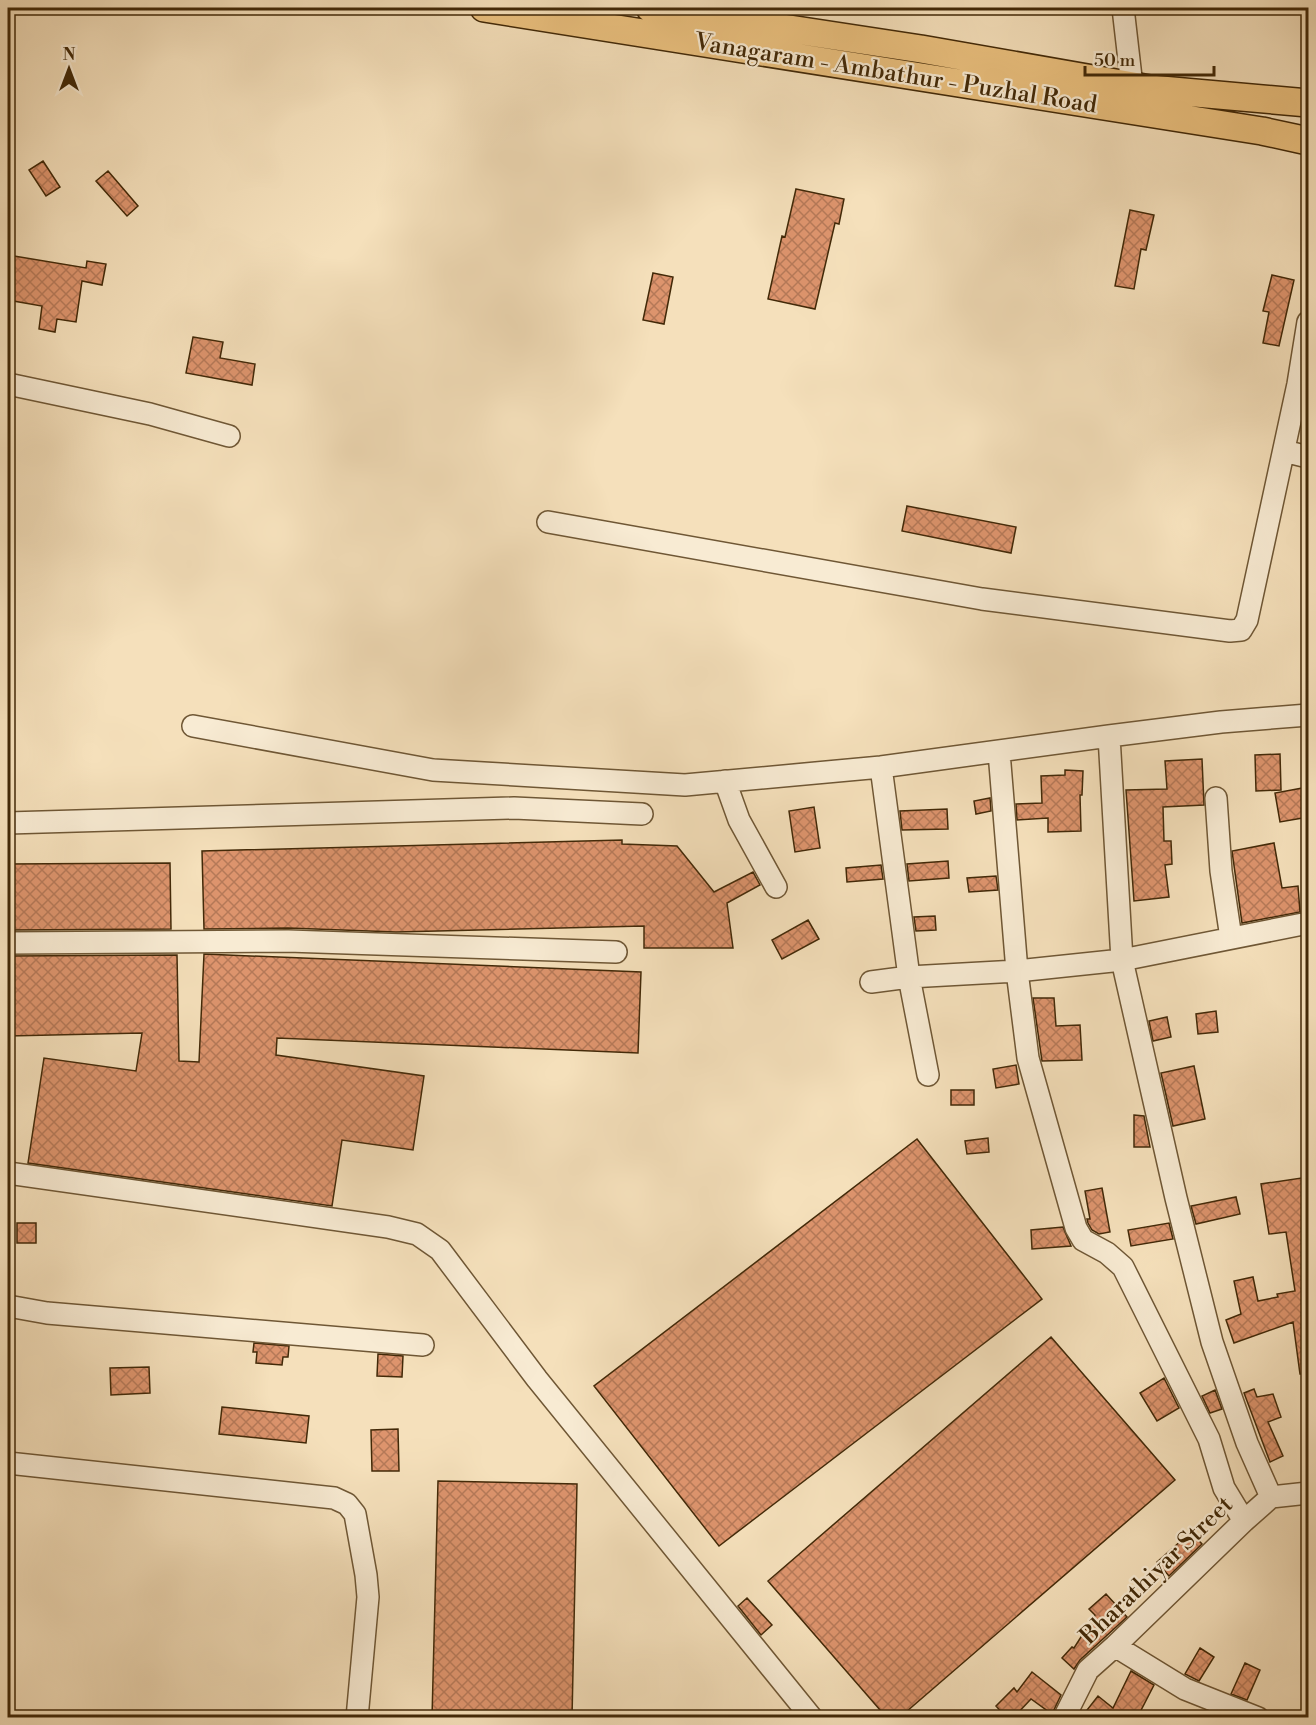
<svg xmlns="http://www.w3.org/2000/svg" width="1316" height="1725" font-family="'Libre Bodoni',serif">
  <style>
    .building { fill: url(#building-cross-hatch); stroke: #422908; stroke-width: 1.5 }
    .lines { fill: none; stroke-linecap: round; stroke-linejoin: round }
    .minor-casing { stroke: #6f5735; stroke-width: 24 }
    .major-casing { stroke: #422908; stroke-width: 30 }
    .minor { stroke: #f8ebd3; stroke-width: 21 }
    .major { stroke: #eac07e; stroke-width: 27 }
    .labels { text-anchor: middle; stroke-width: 4.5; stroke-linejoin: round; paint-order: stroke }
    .street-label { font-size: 24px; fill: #422908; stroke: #f8ebd3 }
  </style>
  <defs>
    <pattern id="building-cross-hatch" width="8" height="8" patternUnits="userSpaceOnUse" patternTransform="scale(1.5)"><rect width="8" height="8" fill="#dd946d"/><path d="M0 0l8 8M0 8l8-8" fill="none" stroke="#b57958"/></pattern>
  </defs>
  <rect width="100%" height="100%" fill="#f5e0bb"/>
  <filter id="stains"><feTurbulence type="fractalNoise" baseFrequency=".00333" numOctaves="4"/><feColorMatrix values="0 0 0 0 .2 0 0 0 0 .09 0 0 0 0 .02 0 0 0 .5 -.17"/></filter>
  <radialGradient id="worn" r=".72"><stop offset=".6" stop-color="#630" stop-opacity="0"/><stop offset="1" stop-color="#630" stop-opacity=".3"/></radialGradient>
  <path class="building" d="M 43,161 L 60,187 L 46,196 L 29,170 Z
    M 108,171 L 138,206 L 127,216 L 96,181 Z
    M 796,189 L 844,199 L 839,224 L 835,223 L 815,309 L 768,299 L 782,236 L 785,237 Z
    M 1130,210 L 1154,215 L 1146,250 L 1141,249 L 1134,289 L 1115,286 Z
    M 8,255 L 86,268 L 87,261 L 106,264 L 102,285 L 82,281 L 76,322 L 57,319 L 55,332 L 39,329 L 42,306 L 8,300 Z
    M 653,273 L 673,277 L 664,324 L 643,320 Z
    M 1272,275 L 1294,280 L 1279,346 L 1263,343 L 1269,312 L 1263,311 Z
    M 193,337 L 223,342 L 220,358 L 255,364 L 252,385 L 186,373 Z
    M 907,506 L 1016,527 L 1011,553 L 902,531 Z
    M 1280,754 L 1281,790 L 1256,791 L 1255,755 Z
    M 1202,759 L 1204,805 L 1163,807 L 1164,841 L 1171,841 L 1172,864 L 1165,865 L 1169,897 L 1134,901 L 1126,790 L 1167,789 L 1165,761 Z
    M 1065,770 L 1083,771 L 1082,795 L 1080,795 L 1081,831 L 1048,832 L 1048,818 L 1017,820 L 1016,804 L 1042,803 L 1041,776 L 1065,775 Z
    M 1308,787 L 1308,817 L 1280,822 L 1275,793 Z
    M 990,798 L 991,811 L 976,814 L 974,801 Z
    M 814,807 L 820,848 L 795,852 L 789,811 Z
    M 947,809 L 948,829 L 902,830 L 900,811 Z
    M 622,840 L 622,844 L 677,846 L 714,892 L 753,872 L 760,885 L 727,903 L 733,948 L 644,948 L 644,926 L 396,932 L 288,928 L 204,929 L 202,851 Z
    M 1274,843 L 1282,888 L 1298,886 L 1300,912 L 1242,923 L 1232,851 Z
    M 948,861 L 949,878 L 909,881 L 907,864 Z
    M 170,863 L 171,929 L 8,930 L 8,864 Z
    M 881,865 L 883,879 L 847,882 L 846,868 Z
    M 996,876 L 998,890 L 969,892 L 967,878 Z
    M 935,916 L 936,930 L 916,931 L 914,917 Z
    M 808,920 L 819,939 L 782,959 L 772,940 Z
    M 204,954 L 641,972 L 638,1053 L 277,1038 L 276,1055 L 424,1076 L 413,1150 L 342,1140 L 332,1206 L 28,1163 L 44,1058 L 136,1071 L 142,1033 L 8,1036 L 8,956 L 177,955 L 179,1061 L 199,1062 Z
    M 1033,998 L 1054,998 L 1056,1026 L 1080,1025 L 1082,1060 L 1042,1061 Z
    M 1216,1011 L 1218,1032 L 1198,1034 L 1196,1014 Z
    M 1167,1017 L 1171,1037 L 1153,1041 L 1149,1021 Z
    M 1016,1065 L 1019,1084 L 996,1088 L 993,1069 Z
    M 1194,1066 L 1205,1119 L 1173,1126 L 1161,1073 Z
    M 951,1090 L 974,1090 L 974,1105 L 951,1105 Z
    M 1134,1115 L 1144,1116 L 1150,1147 L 1134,1147 Z
    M 988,1138 L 989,1152 L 967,1154 L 965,1141 Z
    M 917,1139 L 1042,1299 L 719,1546 L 594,1386 Z
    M 1308,1177 L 1308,1374 L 1300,1374 L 1293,1322 L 1234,1343 L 1226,1320 L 1241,1314 L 1234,1281 L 1253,1277 L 1258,1301 L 1278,1297 L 1277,1294 L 1295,1291 L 1286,1232 L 1269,1234 L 1261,1184 Z
    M 1102,1188 L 1110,1232 L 1099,1234 L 1092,1230 L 1088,1223 L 1087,1219 L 1090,1219 L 1085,1191 Z
    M 1236,1197 L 1240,1214 L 1196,1224 L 1191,1206 Z
    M 17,1223 L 36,1223 L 36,1243 L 17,1243 Z
    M 1169,1223 L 1173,1239 L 1131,1246 L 1128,1230 Z
    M 1063,1227 L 1071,1246 L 1032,1249 L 1031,1230 Z
    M 1051,1337 L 1175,1480 L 899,1718 L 887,1718 L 768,1581 Z
    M 254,1343 L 289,1346 L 288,1357 L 283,1357 L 282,1365 L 256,1363 L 257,1352 L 253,1352 Z
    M 378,1354 L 403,1356 L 402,1377 L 377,1376 Z
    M 149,1367 L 150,1393 L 111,1395 L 110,1368 Z
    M 1164,1378 L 1179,1408 L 1157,1421 L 1140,1393 Z
    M 1254,1389 L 1257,1397 L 1273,1394 L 1281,1417 L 1268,1422 L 1283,1456 L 1270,1462 L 1244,1393 Z
    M 1215,1390 L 1222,1409 L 1210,1413 L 1202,1396 Z
    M 222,1407 L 309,1416 L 306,1443 L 219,1434 Z
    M 398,1429 L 399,1471 L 372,1471 L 371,1430 Z
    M 438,1481 L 577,1484 L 572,1718 L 432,1718 Z
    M 1191,1532 L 1202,1544 L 1169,1576 L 1157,1562 Z
    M 1106,1594 L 1127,1617 L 1080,1660 L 1074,1669 L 1062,1658 L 1072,1647 L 1074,1648 L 1095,1615 L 1089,1609 Z
    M 747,1598 L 772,1625 L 761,1635 L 738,1606 Z
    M 1200,1648 L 1214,1657 L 1199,1681 L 1185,1674 Z
    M 1245,1663 L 1260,1670 L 1247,1700 L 1231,1694 Z
    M 1131,1671 L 1154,1685 L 1137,1718 L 1098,1718 L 1087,1710 L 1098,1696 L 1113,1708 Z
    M 1032,1672 L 1061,1695 L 1052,1714 L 1031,1699 L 1013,1718 L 1007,1718 L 996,1706 L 1014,1688 L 1017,1692 Z"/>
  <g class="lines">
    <g class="minor-casing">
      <path id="minor" d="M 1123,8 L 1132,86
        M 8,384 L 150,414 L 229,436
        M 1284,451 L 1308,457
        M 548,522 L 982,599 L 1230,631 L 1241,630 L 1247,620 L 1298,384 L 1308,322
        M 193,726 L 433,770 L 685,785 L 881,767 L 1109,736 L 1221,722 L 1308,715
        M 1109,736 L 1122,960 L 1176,1198 L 1212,1342 L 1247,1443 L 1271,1497
        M 999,752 L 1017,971 L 1028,1058 L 1076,1228 L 1083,1240 L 1107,1253 L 1123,1267 L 1209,1439 L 1224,1488 L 1244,1521
        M 881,767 L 909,977 L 928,1075
        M 725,781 L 739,820 L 776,887
        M 1216,798 L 1221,871 L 1231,938
        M 8,823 L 514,808 L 642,814
        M 8,943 L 288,941 L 616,952
        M 871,982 L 909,977 L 1017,971 L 1122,960 L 1308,923
        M 8,1173 L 388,1227 L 417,1234 L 440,1250 L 537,1379 L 812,1718
        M 8,1306 L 47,1313 L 423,1345
        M 8,1463 L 334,1498 L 347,1504 L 355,1514 L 366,1575 L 368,1597 L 357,1718
        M 1115,1646 L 1185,1689 L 1258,1718
        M 1064,1718 L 1088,1670 L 1115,1646 L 1244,1521 L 1271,1497 L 1308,1493"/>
    </g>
    <g class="major-casing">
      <path id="major" d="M 484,8 L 1262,131 L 1308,141
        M 650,8 L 921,49 L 1150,89 L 1308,103"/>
    </g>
    <use href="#minor" class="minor"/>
    <use href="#major" class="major"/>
  </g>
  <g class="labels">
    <g class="street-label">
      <text transform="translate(896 73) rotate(9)" y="8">Vanagaram - Ambathur - Puzhal Road</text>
      <text transform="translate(1156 1570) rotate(-44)" y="8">Bharathiyar Street</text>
    </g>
  </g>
  <rect width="1316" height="1725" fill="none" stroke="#f5e0bb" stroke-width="30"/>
  <rect x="9" y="9" width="1298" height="1707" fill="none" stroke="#422908" stroke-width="3"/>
  <rect x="15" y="15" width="1286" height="1695" fill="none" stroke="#422908" stroke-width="1.5"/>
  <g transform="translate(69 69)" stroke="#f8ebd3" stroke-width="4.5" paint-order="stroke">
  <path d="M0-4.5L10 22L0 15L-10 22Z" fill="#422908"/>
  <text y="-9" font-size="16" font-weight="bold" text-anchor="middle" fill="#422908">N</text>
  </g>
  <path d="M1085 66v9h129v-9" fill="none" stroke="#422908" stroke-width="3"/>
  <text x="1094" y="66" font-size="18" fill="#422908" stroke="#f8ebd3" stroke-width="4.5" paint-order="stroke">50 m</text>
  <rect width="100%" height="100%" filter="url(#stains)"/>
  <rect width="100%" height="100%" fill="url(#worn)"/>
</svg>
